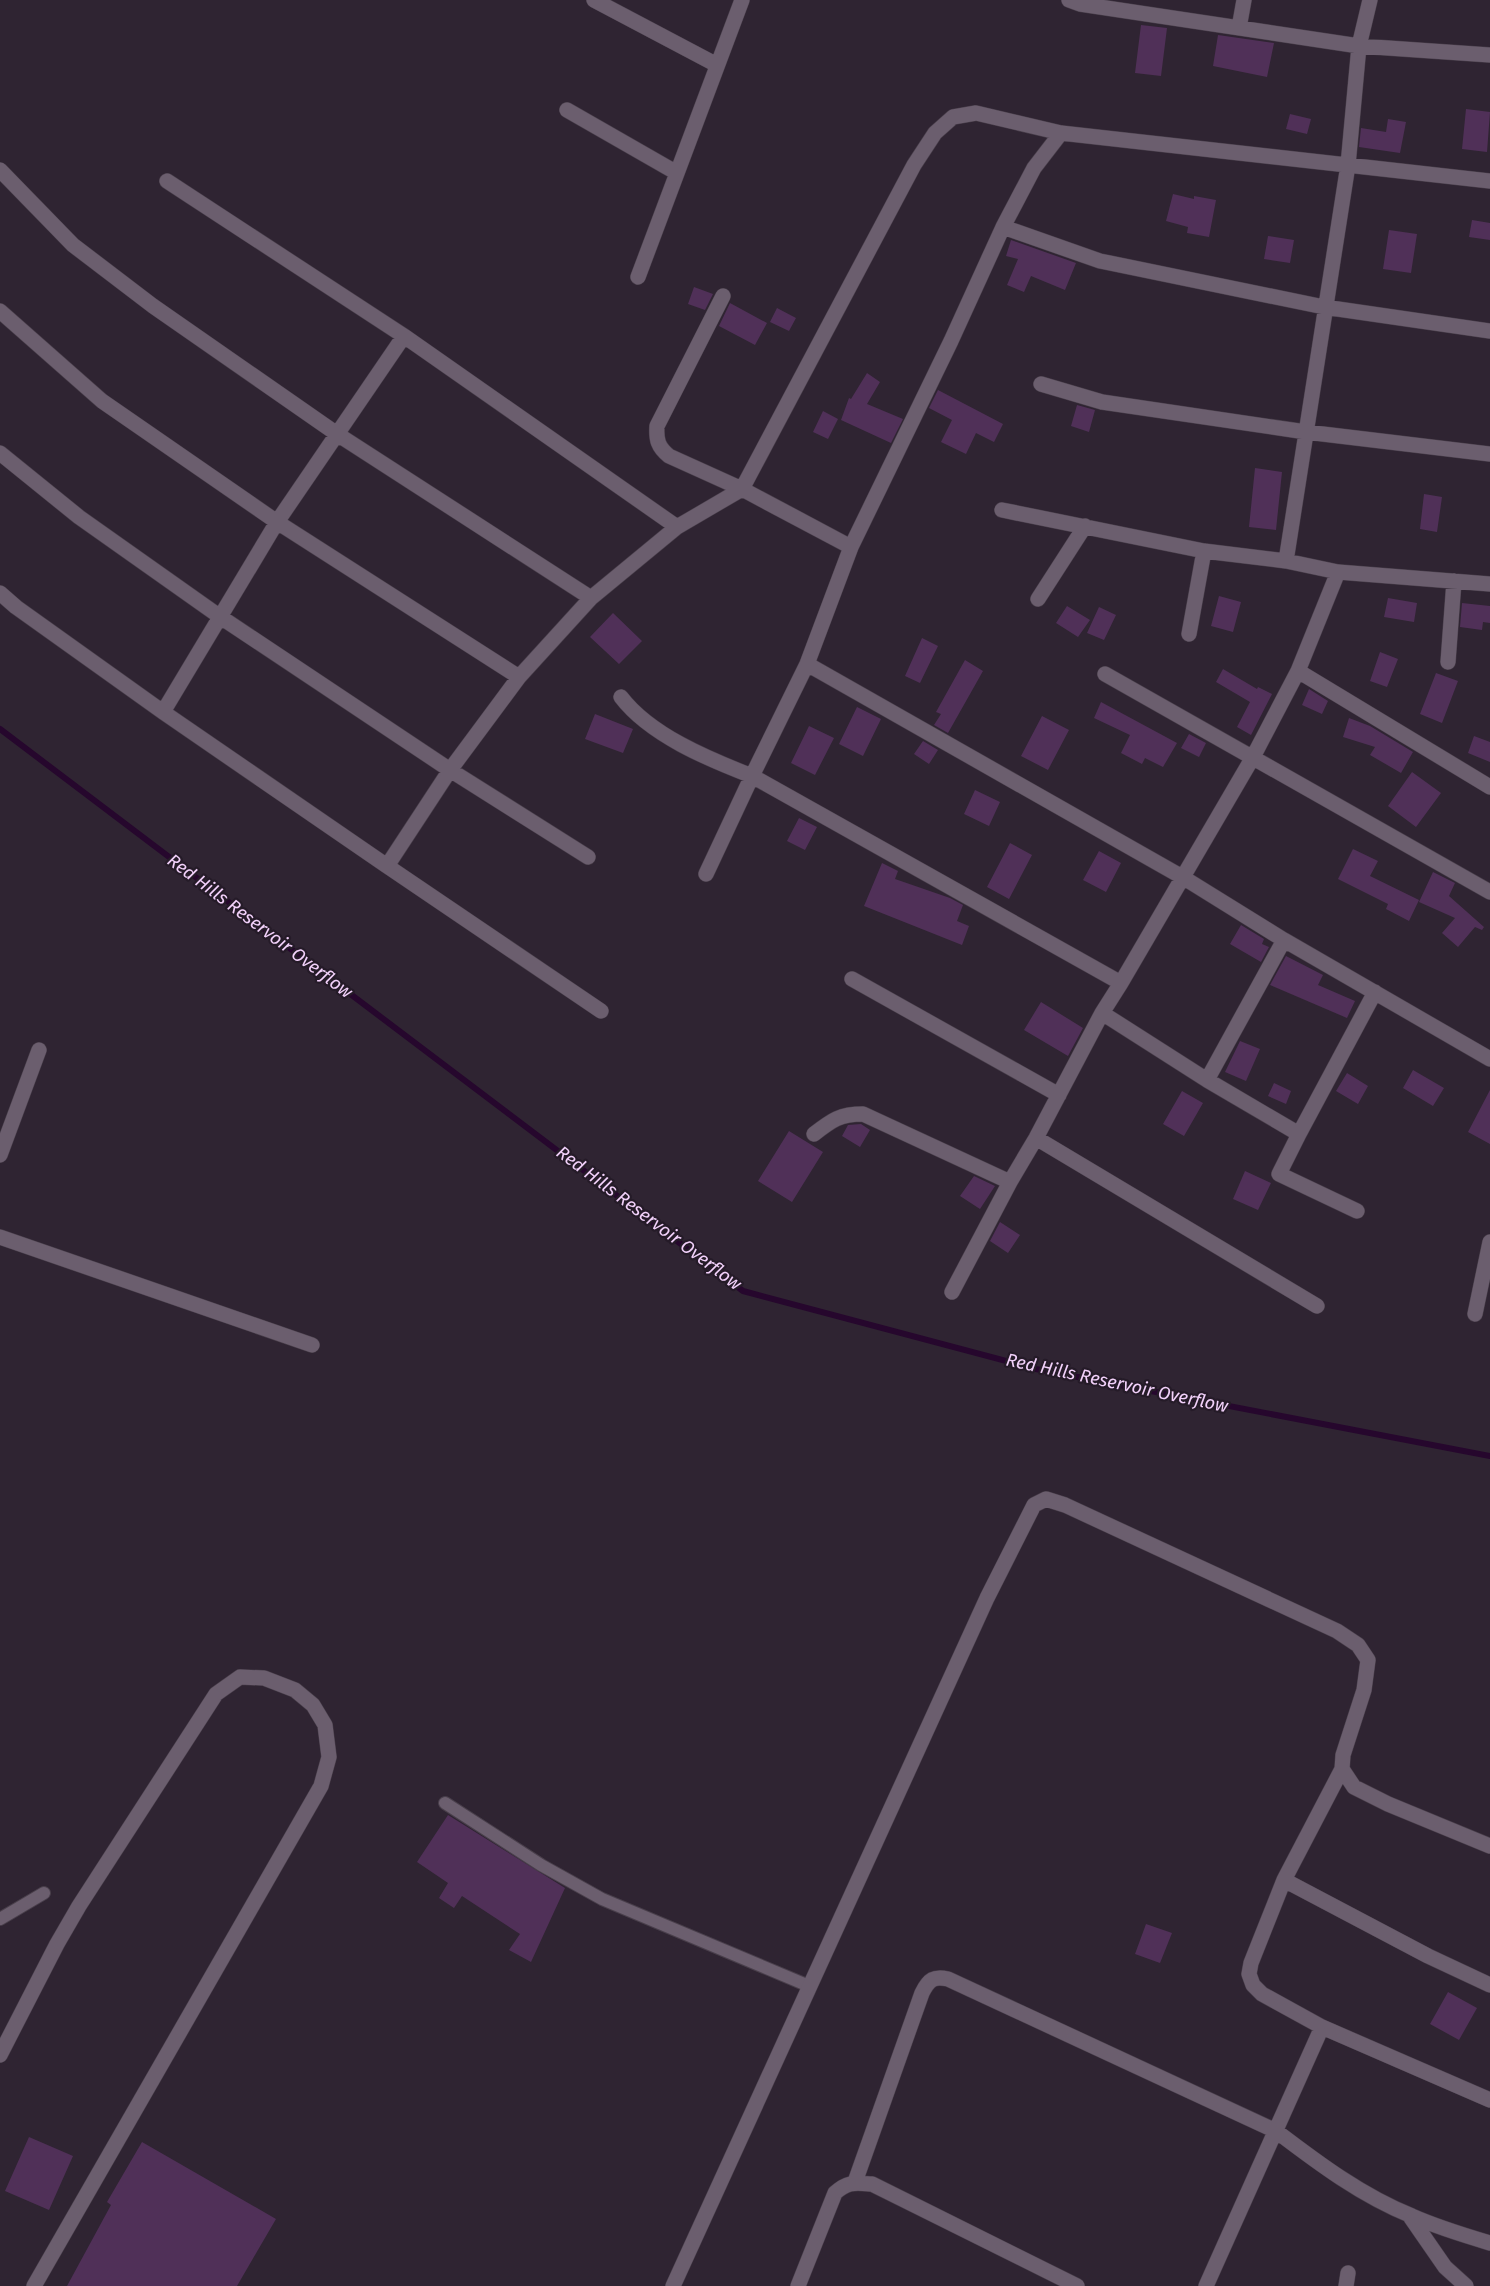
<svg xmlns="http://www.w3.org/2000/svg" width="1490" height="2286" font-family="'Fira Sans',sans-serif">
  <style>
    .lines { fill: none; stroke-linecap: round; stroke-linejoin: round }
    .stream { stroke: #26072d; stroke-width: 6 }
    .building { fill: #503058 }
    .lane-casing { stroke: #493f4b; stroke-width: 14 }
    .street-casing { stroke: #493f4b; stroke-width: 16 }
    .lane { stroke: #6b5e6e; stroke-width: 12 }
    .street { stroke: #6b5e6e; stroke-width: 15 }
    .labels { text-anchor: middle; stroke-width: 4.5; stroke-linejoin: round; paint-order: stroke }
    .water-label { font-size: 18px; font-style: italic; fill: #f2d1fa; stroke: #251b28 }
  </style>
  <rect width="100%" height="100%" fill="#2f2432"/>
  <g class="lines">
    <path class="stream" d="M 0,729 L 743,1291 L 1036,1369 L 1490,1456"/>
  </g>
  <path class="building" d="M 1141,25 L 1167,28 L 1161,76 L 1135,73 Z
    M 1218,35 L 1274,43 L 1267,77 L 1213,66 Z
    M 1466,109 L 1490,112 L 1487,152 L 1462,149 Z
    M 1290,114 L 1311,119 L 1307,134 L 1286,129 Z
    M 1388,119 L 1406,122 L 1400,153 L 1359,147 L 1361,128 L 1386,132 Z
    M 1173,194 L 1194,199 L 1194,196 L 1216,200 L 1209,237 L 1187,233 L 1188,227 L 1166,221 Z
    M 1472,220 L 1490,223 L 1490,240 L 1469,237 Z
    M 1389,230 L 1417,234 L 1411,273 L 1383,269 Z
    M 1268,236 L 1294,240 L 1290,263 L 1264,259 Z
    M 1011,240 L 1076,263 L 1065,290 L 1031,276 L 1024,292 L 1007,285 L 1018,259 L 1006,256 Z
    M 694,287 L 713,294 L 705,310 L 688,304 Z
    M 730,303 L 767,323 L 755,345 L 719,326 Z
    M 777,308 L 796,318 L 789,331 L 770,322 Z
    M 867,373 L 880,382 L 867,404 L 903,419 L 891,443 L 841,420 L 849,398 L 851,399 Z
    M 938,390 L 1003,424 L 994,442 L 976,433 L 966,454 L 941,442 L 952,420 L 929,408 Z
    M 1077,405 L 1095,410 L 1089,432 L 1071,426 Z
    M 823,411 L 838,419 L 828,439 L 813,432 Z
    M 1255,468 L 1282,472 L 1276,530 L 1249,527 Z
    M 1424,494 L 1442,497 L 1437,532 L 1420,529 Z
    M 1219,596 L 1241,602 L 1233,632 L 1211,626 Z
    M 1388,598 L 1417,603 L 1414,622 L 1384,617 Z
    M 1462,603 L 1490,606 L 1490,623 L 1483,622 L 1482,630 L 1460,627 Z
    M 1067,606 L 1090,620 L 1078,637 L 1056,623 Z
    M 1099,607 L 1116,615 L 1104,640 L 1087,633 Z
    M 613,613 L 642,641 L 619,664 L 590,637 Z
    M 922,638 L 938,646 L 920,683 L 905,676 Z
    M 1380,652 L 1398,659 L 1387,687 L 1370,681 Z
    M 965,660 L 983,671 L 948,733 L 934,725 L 941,714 L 936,712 Z
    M 1223,669 L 1257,689 L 1258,687 L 1272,694 L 1251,735 L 1237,727 L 1250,702 L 1216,682 Z
    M 1436,673 L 1458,681 L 1442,723 L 1420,714 Z
    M 1309,689 L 1328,701 L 1322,714 L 1302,705 Z
    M 1101,702 L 1177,743 L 1163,767 L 1145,758 L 1142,764 L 1121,753 L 1130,735 L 1094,718 Z
    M 857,707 L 881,719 L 863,756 L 839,744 Z
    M 595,714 L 633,729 L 623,753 L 585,739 Z
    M 1042,716 L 1069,730 L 1048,770 L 1021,756 Z
    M 1349,718 L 1370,726 L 1413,752 L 1401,773 L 1370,755 L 1375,747 L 1343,737 Z
    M 809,726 L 834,738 L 815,775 L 791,763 Z
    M 1189,734 L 1206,743 L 1199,757 L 1181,748 Z
    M 1474,736 L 1490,742 L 1490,762 L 1468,753 Z
    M 923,741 L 938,750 L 929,764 L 914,754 Z
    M 1412,772 L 1441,793 L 1416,827 L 1388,806 Z
    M 975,790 L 1000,802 L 989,826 L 964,814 Z
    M 799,818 L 817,827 L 805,850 L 787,841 Z
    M 1010,843 L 1032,855 L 1009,899 L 987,887 Z
    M 1353,849 L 1378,861 L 1370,876 L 1419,900 L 1409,921 L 1386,909 L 1388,904 L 1338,879 Z
    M 1099,851 L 1121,863 L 1106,892 L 1083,880 Z
    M 882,863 L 898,871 L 895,879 L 950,898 L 963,905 L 957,921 L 969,926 L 962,945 L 864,906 Z
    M 1433,872 L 1455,883 L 1449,896 L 1484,927 L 1482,930 L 1475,927 L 1458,947 L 1442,933 L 1455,918 L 1419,902 Z
    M 1241,925 L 1264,939 L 1262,944 L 1269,947 L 1261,962 L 1230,944 Z
    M 1286,956 L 1323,975 L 1318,985 L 1355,1001 L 1347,1018 L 1270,985 Z
    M 1041,1002 L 1083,1028 L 1068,1056 L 1024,1030 Z
    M 1240,1041 L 1260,1049 L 1246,1081 L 1225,1072 Z
    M 1413,1070 L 1444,1088 L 1433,1106 L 1403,1088 Z
    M 1347,1073 L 1368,1086 L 1358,1104 L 1336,1091 Z
    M 1274,1083 L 1291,1091 L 1286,1104 L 1268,1096 Z
    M 1490,1090 L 1490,1144 L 1468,1132 Z
    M 1182,1091 L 1203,1103 L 1184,1136 L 1163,1124 Z
    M 861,1124 L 870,1130 L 860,1147 L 842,1136 L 848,1125 Z
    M 789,1131 L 823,1152 L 792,1202 L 758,1181 Z
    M 1245,1171 L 1271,1183 L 1258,1210 L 1233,1199 Z
    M 974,1176 L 995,1186 L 980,1209 L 960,1196 Z
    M 1000,1222 L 1020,1235 L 1008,1253 L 990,1241 Z
    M 448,1815 L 565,1888 L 531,1962 L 509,1950 L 520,1934 L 462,1896 L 454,1908 L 439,1898 L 448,1883 L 417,1862 Z
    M 1146,1924 L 1172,1933 L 1160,1963 L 1135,1954 Z
    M 1448,1992 L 1477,2008 L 1459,2040 L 1430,2024 Z
    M 29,2137 L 73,2156 L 49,2210 L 5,2191 Z
    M 142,2142 L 276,2219 L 237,2286 L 67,2286 L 111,2205 L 107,2202 Z"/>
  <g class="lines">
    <g class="lane-casing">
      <path id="lane" d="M 445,1803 L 541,1865 L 602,1899 L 809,1986
        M 0,1919 L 44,1893"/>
    </g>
    <g class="street-casing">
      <path id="street" d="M 594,0 L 717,65
        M 1069,0 L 1080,4 L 1359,46 L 1490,55
        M 1239,28 L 1244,0
        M 567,110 L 677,173
        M 1061,133 L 1034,168 L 1003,227 L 951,341 L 851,547 L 807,664 L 752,776 L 1121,983 L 1253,757 L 1298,671 L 1338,572
        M 0,170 L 73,245 L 153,306 L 337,434 L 591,598
        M 167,181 L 404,336 L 677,527
        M 1003,227 L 1100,261 L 1324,307 L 1490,331
        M 638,277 L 742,0
        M 723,296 L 657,426 C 656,440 658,447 669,456 L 742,489 L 851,547
        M 0,311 L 102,401 L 277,522 L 519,677
        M 1041,384 L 1102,402 L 1306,432 L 1490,454
        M 0,453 L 79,517 L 219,616 L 450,770 L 588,857
        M 1002,510 L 1204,551 L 1286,561 L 1338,572 L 1490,584
        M 1286,561 L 1348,165 L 1359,46 L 1370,0
        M 0,593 L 16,607 L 163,712 L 387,866 L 450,770 L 519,677 L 591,598 L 677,527 L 742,489 L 914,165 L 935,133 L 953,117 L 976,113 L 1061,133 L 1490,181
        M 1038,599 L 1085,526
        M 1189,634 L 1204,551
        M 1448,662 L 1454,581
        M 807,664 L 1184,878 L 1284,940 L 1490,1059
        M 1298,671 L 1490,787
        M 1105,674 L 1490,892
        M 621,697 C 650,735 708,759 752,776 L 706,874
        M 163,712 L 277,522 L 404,336
        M 387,866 L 601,1011
        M 852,979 L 1059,1095
        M 1102,1013 L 1207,1080 L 1299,1134 L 1375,992
        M 1207,1080 L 1284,940
        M 814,1134 C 832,1120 840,1114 863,1114 L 1010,1182
        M 1299,1134 L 1279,1174 L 1357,1211
        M 1036,1138 L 1317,1306
        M 0,1155 L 39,1050
        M 0,1237 L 312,1345
        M 952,1292 L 1010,1182 L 1036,1138 L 1102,1013 L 1121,983
        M 1475,1314 L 1490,1242
        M 1342,1769 L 1284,1880 L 1428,1956 L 1490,1985
        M 1284,1880 L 1251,1963 L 1249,1974 L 1253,1985 L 1262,1994 L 1322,2027 L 1490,2100
        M 0,2055 L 57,1944 L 79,1906 L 216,1694 L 240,1677 L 264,1678 L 295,1690 L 313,1705 L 325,1725 L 329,1757 L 321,1786 L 34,2286
        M 855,2182 L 922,1993 C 929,1979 934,1976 948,1979 L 1276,2131 C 1318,2163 1362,2196 1412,2216 C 1437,2227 1463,2235 1490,2243
        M 1409,2215 L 1445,2267 L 1466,2286
        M 673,2286 L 987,1598 L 1034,1505 L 1046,1499 L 1065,1505 L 1337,1631 L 1358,1645 L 1368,1660 L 1364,1690 L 1343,1755 L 1342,1769 L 1354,1787 L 1388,1804 L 1490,1846
        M 798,2286 L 835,2193 C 848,2181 855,2183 872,2184 L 1077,2286
        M 1206,2286 L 1322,2027
        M 1346,2286 L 1348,2273"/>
    </g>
    <use href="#lane" class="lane"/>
    <use href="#street" class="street"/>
  </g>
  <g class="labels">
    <g class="water-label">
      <text transform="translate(260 926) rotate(37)" y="6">Red Hills Reservoir Overflow</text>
      <text transform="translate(649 1218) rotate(37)" y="6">Red Hills Reservoir Overflow</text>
      <text transform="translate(1117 1383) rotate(12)" y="6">Red Hills Reservoir Overflow</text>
    </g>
  </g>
</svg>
